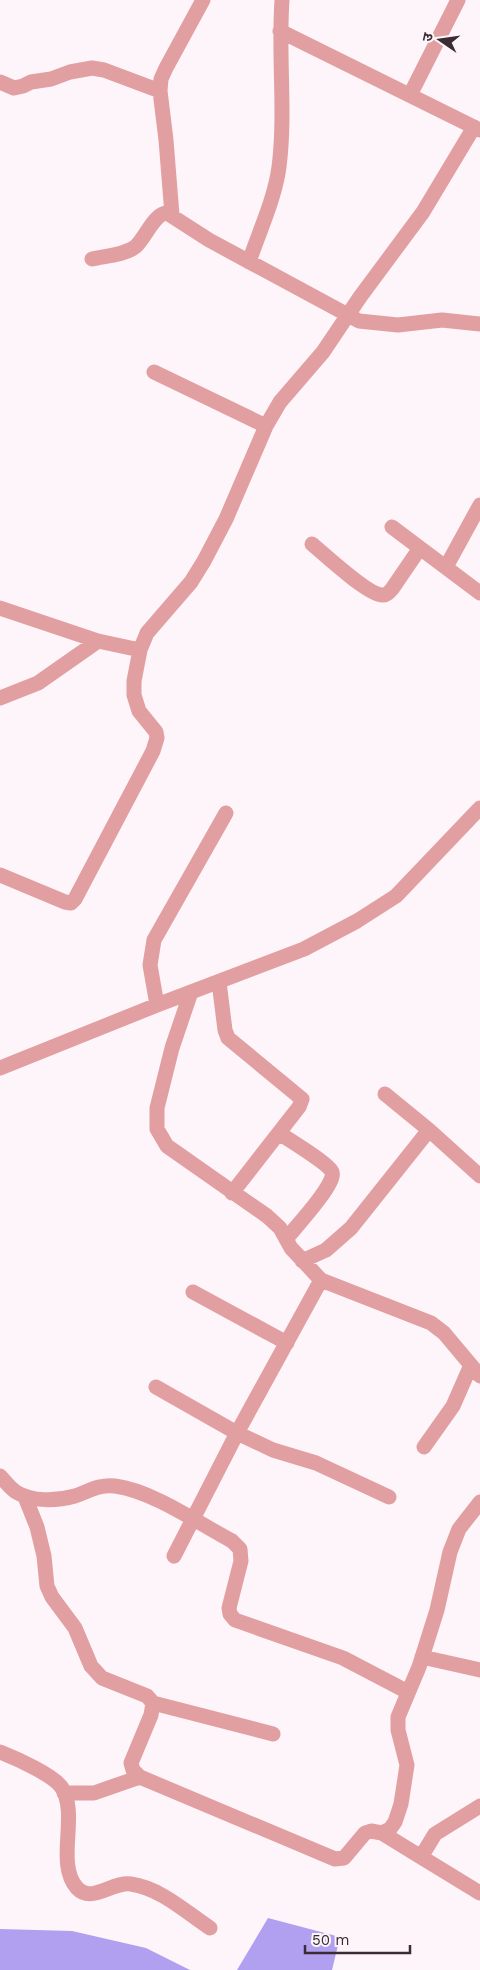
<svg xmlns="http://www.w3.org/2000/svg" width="480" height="1970" font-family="'Work Sans','Noto Sans Devanagari',sans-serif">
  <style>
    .water { fill: #b19ff0 }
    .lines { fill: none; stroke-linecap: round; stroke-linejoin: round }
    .minor { stroke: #e29fa1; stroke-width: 15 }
  </style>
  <rect width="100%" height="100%" fill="#fdf5f9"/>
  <path class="water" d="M 268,1918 L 340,1937 L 332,1970 L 237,1970 Z
    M 0,1929 L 72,1931 L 146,1948 L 190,1970 L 0,1970 Z"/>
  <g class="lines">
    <path class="minor" d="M 280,31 L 480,130
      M 0,82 L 14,88 L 23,86 L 31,82 L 51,79 L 70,72 L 92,68 L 104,70 L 160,91 L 161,79 L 166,68 L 203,0
      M 160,91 L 166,140 L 172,215
      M 410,95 L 458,0
      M 92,259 C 105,256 124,255 135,247 C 145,239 154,213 167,213 L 209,240 L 359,321 L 398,325 L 442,320 L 480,324
      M 249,262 C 259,232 275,198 279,167 C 286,112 278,56 282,0
      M 154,372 L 266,426
      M 392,527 L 480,593
      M 312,544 C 324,554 369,596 383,595 C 387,595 389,592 392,589 L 420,548
      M 446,567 L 480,505
      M 0,608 L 98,641 L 140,650
      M 0,698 L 38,683 L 98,641
      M 0,875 L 65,902 L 71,903 L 75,899 L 153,751 L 157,738 L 156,732 L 139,711 L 134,695 L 134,681 L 140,650 L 147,633 L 191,582 L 204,561 L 226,519 L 266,426 L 280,402 L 323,352 L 360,297 L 423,212 L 474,127
      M 219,982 L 225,1030 L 228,1038 L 302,1099 L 299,1107 L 232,1193
      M 191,992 L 172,1048 L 157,1108 L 157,1129 L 167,1146 L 267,1216 L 280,1228 L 291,1248 L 321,1280 L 431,1323 L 444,1333 L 480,1376
      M 157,1005 L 150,965 L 154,940 L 226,813
      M 0,1068 L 157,1005 L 304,949 L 357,921 L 396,896 L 480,808
      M 385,1094 L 429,1130 L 480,1176
      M 279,1133 C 289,1140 328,1163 332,1172 C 337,1183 294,1229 286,1239
      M 302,1261 L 326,1250 L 351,1228 L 429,1130
      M 193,1292 L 287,1343
      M 156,1387 L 237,1433 L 273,1450 L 316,1463 L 389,1497
      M 424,1447 L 453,1406 L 471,1365
      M 0,1476 C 5,1481 10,1488 16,1492 C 32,1502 57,1501 75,1496 C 89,1491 100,1484 115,1486 C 153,1491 198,1523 232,1541 L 240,1549 L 241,1561 L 229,1608 L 230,1614 L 235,1620 L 343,1658 L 408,1692
      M 25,1497 L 37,1527 L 44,1556 L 47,1586 L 52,1597 L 75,1628 L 91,1666 L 102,1678 L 147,1696 L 153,1703 L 151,1715 L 131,1763 L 133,1770 L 140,1777 L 335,1859 L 344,1858 L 365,1833 L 371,1831 L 382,1833 L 390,1829 L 395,1822 L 401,1804 L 407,1765 L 398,1730 L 398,1717 L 419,1667 L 437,1610 L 450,1552 L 459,1529 L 480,1502
      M 174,1556 L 237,1433 L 321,1280
      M 422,1657 L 480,1670
      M 153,1703 L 273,1734
      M 0,1752 C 15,1758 54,1775 62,1788 C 79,1816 55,1863 77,1888 C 92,1904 113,1881 131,1884 C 160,1888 186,1912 210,1928
      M 64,1793 L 94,1793 L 140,1777
      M 480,1806 L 435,1834 L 421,1857 L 480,1893
      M 382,1833 L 421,1857"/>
  </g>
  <g transform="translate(440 40) rotate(283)" stroke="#fdf5f9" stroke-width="4" paint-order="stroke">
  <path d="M0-4L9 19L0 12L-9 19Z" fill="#3a2c32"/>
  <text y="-8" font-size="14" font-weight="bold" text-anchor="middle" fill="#3a2c32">उ</text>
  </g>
  <path d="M305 1945v8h105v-8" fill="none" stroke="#3a2c32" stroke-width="2.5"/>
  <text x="312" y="1945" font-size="15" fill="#3a2c32" stroke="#fdf5f9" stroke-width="4" paint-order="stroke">50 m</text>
</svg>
